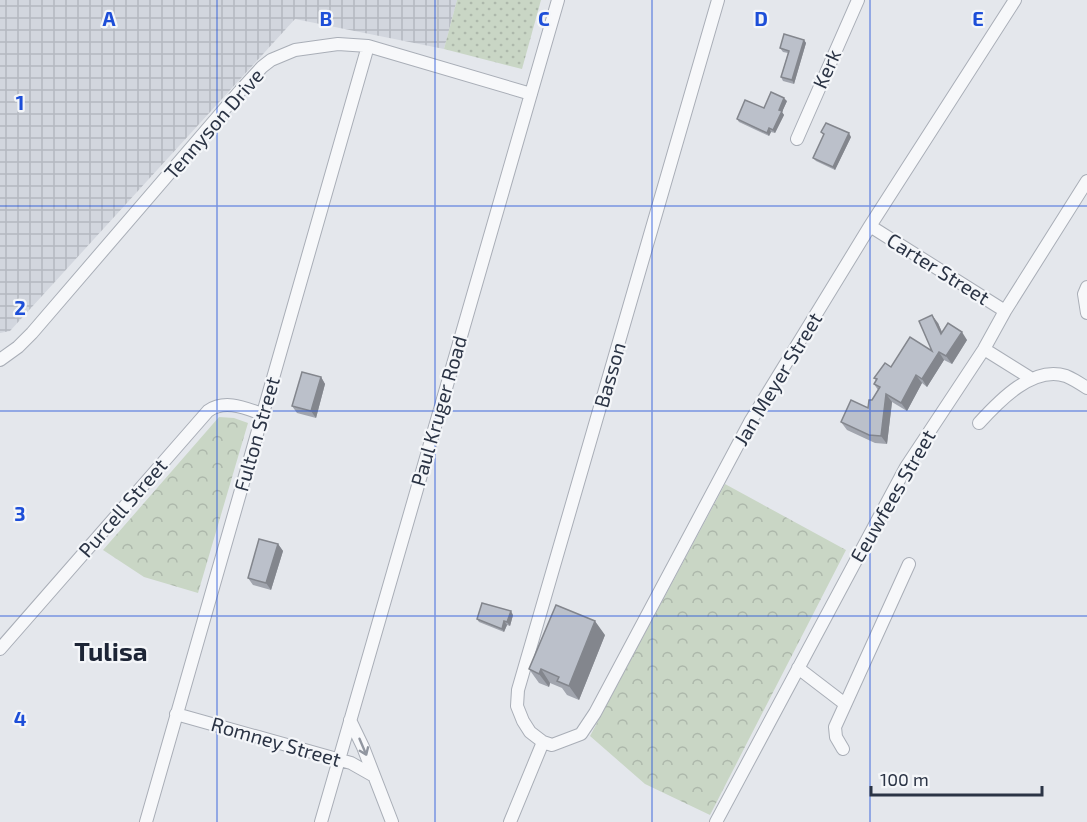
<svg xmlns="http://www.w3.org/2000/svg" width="1087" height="822" font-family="'Exo 2',sans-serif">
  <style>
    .industrial { fill: url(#industrial-grid) }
    .grass { fill: url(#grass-dots) }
    .forest { fill: url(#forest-crowns) }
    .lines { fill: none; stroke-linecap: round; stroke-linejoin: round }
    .street-casing { stroke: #a9aeb7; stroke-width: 14 }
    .street { stroke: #f7f8fa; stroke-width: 12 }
    .wall { fill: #a1a5ae }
    .shaded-wall { fill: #83868d }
    .building { fill: #bbc0ca; stroke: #83868d; stroke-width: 1.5 }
    .oneway { stroke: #9196a0 }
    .grid { fill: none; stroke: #1d4ed8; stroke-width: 1.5; stroke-opacity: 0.55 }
    .labels { text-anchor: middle; stroke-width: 4.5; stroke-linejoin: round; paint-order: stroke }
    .street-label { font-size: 20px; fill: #2b3445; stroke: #f4f6f9 }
    .district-label { font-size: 26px; font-weight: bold; fill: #1d2536; stroke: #f4f6f9 }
    .grid-label { font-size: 20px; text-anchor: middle; font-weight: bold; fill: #1d4ed8; stroke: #f4f6f9; stroke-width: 4.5; stroke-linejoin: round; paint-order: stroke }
  </style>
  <defs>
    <pattern id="industrial-grid" width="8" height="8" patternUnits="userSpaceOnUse" patternTransform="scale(1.5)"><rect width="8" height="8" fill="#d2d6de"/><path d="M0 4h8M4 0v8" fill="none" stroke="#b4b8c0"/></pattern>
    <pattern id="grass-dots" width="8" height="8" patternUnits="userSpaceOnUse" patternTransform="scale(1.5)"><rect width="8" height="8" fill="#c9d6c5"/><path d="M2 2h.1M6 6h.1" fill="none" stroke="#adb8ab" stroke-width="1.8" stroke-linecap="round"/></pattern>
    <pattern id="forest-crowns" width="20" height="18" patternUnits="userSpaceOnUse" patternTransform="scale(1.5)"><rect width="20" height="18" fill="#c9d6c5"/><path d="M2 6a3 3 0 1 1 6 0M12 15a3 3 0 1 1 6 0" fill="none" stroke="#adb8ab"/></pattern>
  </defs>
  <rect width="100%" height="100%" fill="#e4e7ec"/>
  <path class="industrial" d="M 0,0 L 457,0 L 444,49 L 295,19 L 10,331 L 0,333 Z"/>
  <path class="grass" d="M 457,0 L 541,0 L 522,69 L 444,49 Z"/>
  <path class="forest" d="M 219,417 L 234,418 L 248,423 L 198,593 L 144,577 L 103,550 Z
    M 725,484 L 846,550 L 710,815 L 645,784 L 590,736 Z"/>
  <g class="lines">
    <g class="street-casing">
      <path id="street" d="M 718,0 L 518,690 L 517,706 L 523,721 L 530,732 L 543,742 L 552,745 L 581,734 L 595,713 L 750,422 L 870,226 L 1015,0
        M 797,139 L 858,0
        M 870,226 L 1005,311
        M 1087,287 L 1084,294 L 1087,313
        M 984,349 L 1032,379
        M 0,360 L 18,347 L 32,333 L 240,91 L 262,67 L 271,60 L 295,50 L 338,44 L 368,46 L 531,94
        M 979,423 C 999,401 1033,365 1066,376 C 1073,379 1081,384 1087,388
        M 0,649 L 208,411 C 225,399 245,408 262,414
        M 798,668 L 845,704
        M 176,714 L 351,763 L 374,776
        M 350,720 L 363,747 L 392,822
        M 843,749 L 836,737 L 835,727 L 909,564
        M 146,822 L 368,46
        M 321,822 L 558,0
        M 510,822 L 543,742
        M 716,822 L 906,467 L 984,349 L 1005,311 L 1087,181"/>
    </g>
    <use href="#street" class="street"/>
  </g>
  <path class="wall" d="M 804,40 L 806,43 L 794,84 L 783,81 L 781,77 L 788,53 L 783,52 L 780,48 Z
    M 787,101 L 782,112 L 784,115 L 775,133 L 771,132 L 769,136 L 739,122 L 737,119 L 764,108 Z
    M 821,132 L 851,137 L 835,170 L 816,161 L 813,158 L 824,136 Z
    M 938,323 L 942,332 L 967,340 L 952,364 L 944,360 L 927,387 L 922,383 L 907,411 L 892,402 L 887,444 L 875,443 L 847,430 L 841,422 L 868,408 L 872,400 L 878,390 L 874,384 L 876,380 L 874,378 L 891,367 L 932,351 Z
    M 321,377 L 325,384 L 316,418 L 297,413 L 292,406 Z
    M 278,544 L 283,551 L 271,590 L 253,585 L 248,578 Z
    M 513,615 L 510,626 L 507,625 L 504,632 L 479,622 L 477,619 Z
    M 605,635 L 579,700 L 567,695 L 562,688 L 550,683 L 549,687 L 539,683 L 529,669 Z"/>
  <path class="shaded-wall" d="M 804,40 L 806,43 L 794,84 L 792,80 Z
    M 784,98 L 787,101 L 782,112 L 784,115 L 775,133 L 773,130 L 779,110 Z
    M 769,128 L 771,132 L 769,136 L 767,133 Z
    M 849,133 L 851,137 L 835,170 L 833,167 Z
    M 932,315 L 938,323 L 946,342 L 941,334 Z
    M 962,332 L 967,340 L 952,364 L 946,356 Z
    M 939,352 L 944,360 L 927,387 L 922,379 Z
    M 916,375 L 922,383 L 907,411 L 901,403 Z
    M 321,377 L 325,384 L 316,418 L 311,411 Z
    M 886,394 L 892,402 L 887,444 L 881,436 Z
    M 278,544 L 283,551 L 271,590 L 266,583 Z
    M 511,611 L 513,615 L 510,626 L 507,622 Z
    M 504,621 L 507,625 L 504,632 L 502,629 Z
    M 595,621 L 605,635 L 579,700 L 569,686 Z
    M 541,669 L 550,683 L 549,687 L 539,674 Z"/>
  <path class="building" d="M 784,34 L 804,40 L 792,80 L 781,77 L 789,51 L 780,48 Z
    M 771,92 L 784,98 L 779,110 L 782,111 L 773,130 L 769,128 L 767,133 L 737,119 L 745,100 L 764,108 Z
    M 826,123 L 849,133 L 833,167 L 813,158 L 824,134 L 821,132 Z
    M 932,315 L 941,334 L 948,323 L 962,332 L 946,356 L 939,352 L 922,379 L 916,375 L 901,403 L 886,394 L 881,436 L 869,435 L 841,422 L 851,400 L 868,408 L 869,400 L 872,400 L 880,387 L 874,384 L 877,379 L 874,378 L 885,363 L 891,367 L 910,337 L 932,351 L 919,321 Z
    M 302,372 L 321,377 L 311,411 L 292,406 Z
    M 259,539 L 278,544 L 266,583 L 248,578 Z
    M 482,603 L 511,611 L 507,622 L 504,621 L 502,629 L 477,619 Z
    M 556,605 L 595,621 L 569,686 L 557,681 L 559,677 L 541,669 L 539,674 L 529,669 Z"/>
  <defs><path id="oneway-shaft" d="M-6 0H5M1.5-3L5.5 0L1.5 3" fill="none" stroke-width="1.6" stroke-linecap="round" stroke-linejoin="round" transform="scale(1.5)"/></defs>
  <use class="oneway" href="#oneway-shaft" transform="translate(363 747) rotate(67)"/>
  <path class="grid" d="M 217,0 L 217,822M 435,0 L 435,822M 652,0 L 652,822M 870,0 L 870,822M 0,206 L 1087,206M 0,411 L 1087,411M 0,616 L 1087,616"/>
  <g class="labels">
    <g class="street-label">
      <text transform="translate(827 69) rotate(-66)" y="7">Kerk</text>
      <text transform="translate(214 124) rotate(-49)" y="7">Tennyson Drive</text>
      <text transform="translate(938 269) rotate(32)" y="7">Carter Street</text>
      <text transform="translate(610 375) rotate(-74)" y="7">Basson</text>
      <text transform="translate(778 379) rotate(-59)" y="7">Jan Meyer Street</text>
      <text transform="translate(439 411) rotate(-74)" y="7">Paul Kruger Road</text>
      <text transform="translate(257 434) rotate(-74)" y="7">Fulton Street</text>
      <text transform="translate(893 496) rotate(-60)" y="7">Eeuwfees Street</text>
      <text transform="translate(123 508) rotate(-49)" y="7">Purcell Street</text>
      <text transform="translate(276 742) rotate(16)" y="7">Romney Street</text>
    </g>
    <g class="district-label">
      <text x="111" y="661">Tulisa</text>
    </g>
  </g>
  <g class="grid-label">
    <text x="109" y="26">A</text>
    <text x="326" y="26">B</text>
    <text x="544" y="26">C</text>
    <text x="761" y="26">D</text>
    <text x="978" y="26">E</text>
    <text x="20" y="110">1</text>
    <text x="20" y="315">2</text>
    <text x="20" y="521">3</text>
    <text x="20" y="726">4</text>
  </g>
  <path d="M871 786v9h171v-9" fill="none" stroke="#2b3445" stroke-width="3"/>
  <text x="880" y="786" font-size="18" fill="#2b3445" stroke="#f4f6f9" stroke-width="4.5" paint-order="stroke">100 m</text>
</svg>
